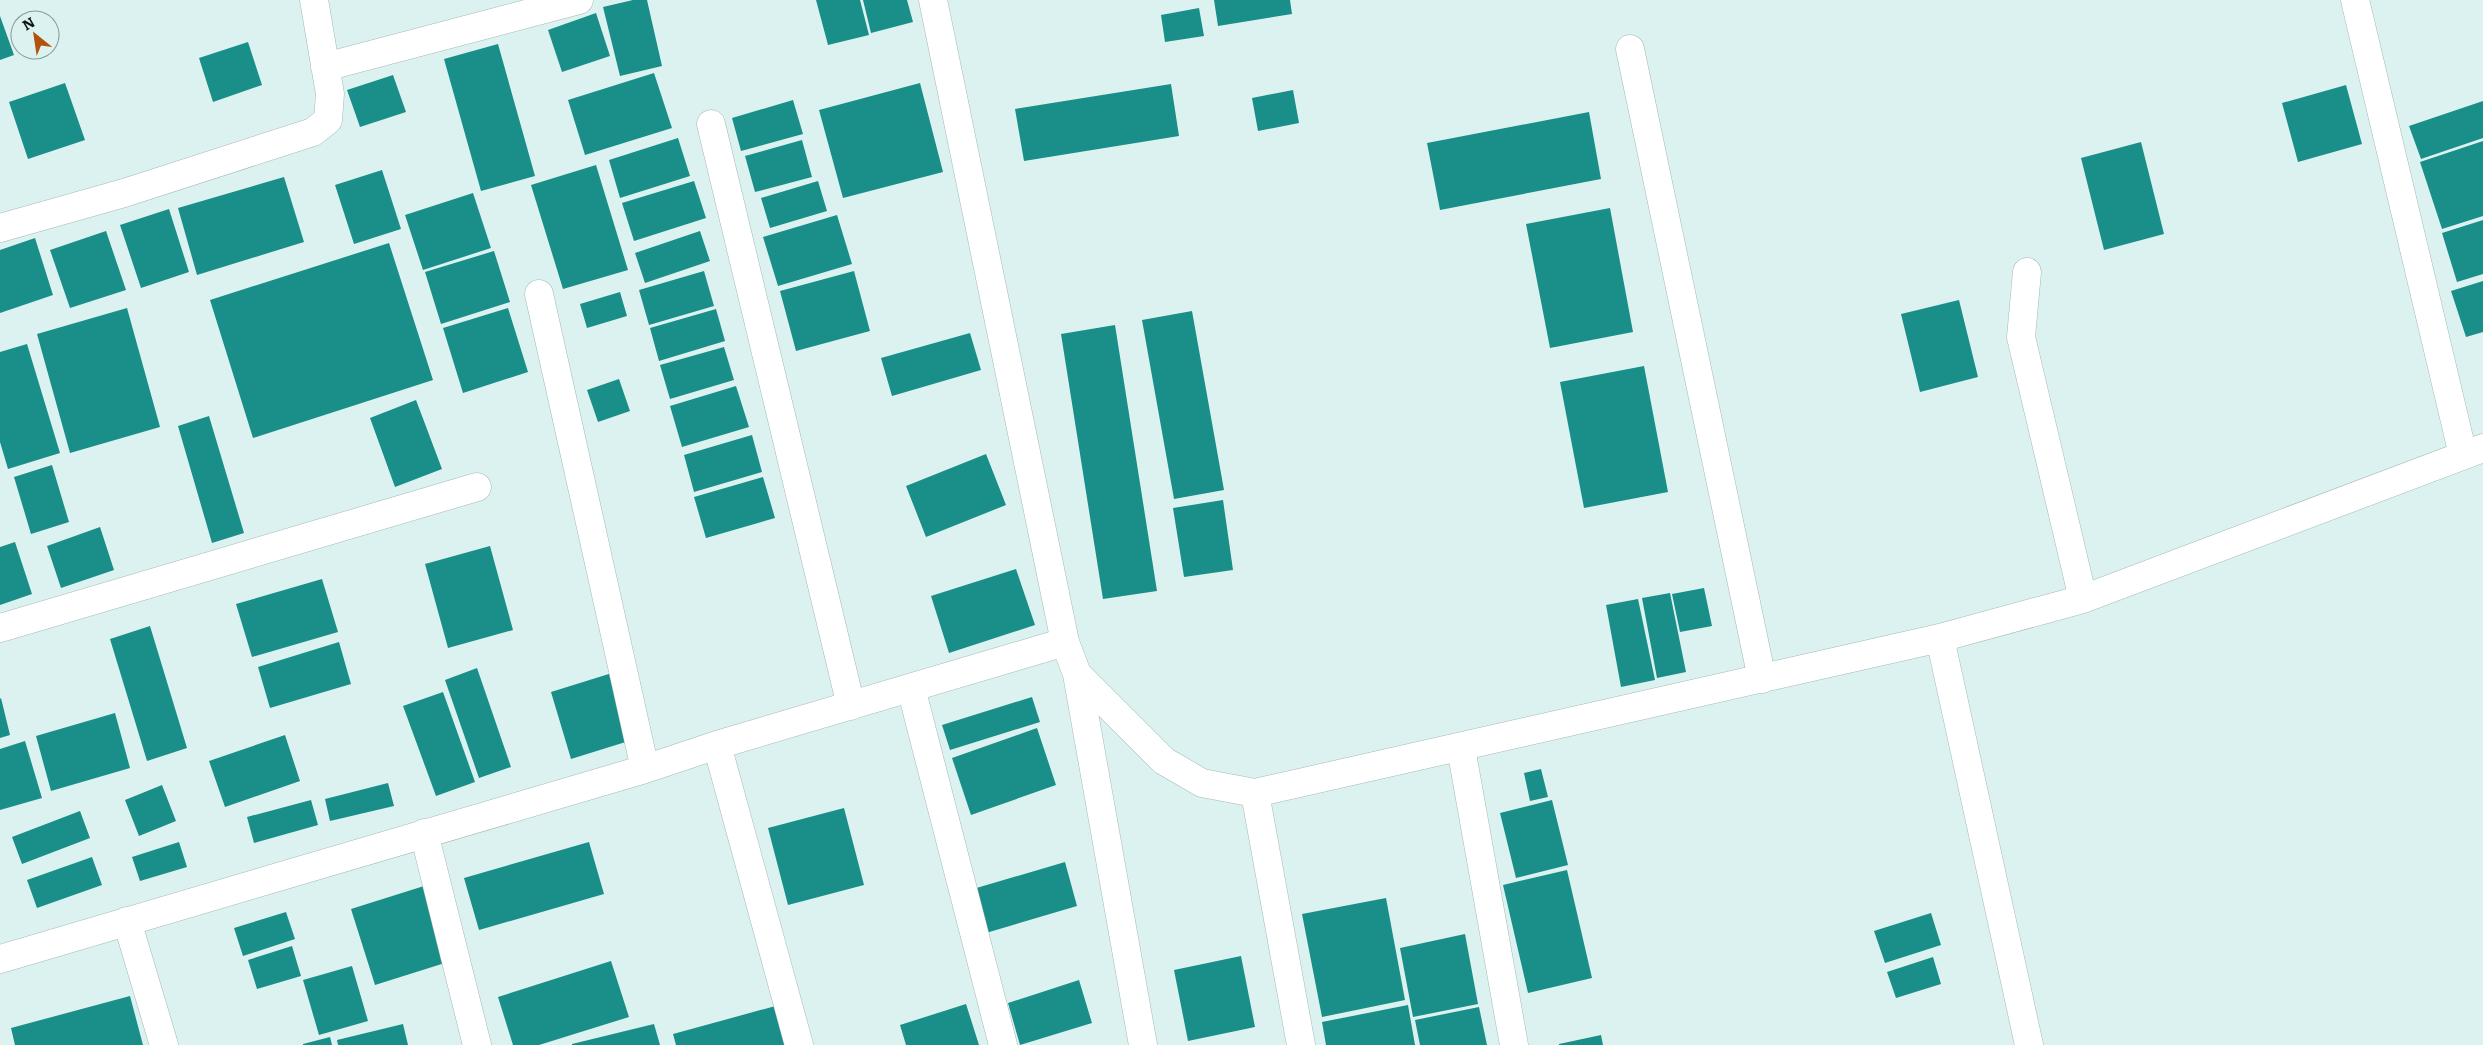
<svg xmlns="http://www.w3.org/2000/svg" width="2483" height="1045" font-family="Literata,serif">
  <style>
    .building { fill: #1a8e88 }
    .lines { fill: none; stroke-linecap: round; stroke-linejoin: round }
    .street-casing { stroke: #a4b9b7; stroke-width: 29 }
    .street { stroke: #fff; stroke-width: 28 }
  </style>
  <rect width="100%" height="100%" fill="#dcf2f0"/>
  <path class="building" d="M 633,0 L 647,0 L 662,66 L 620,76 L 603,7 Z
    M 816,0 L 860,0 L 869,35 L 828,45 Z
    M 863,0 L 907,0 L 913,22 L 871,33 Z
    M 1214,0 L 1290,0 L 1292,14 L 1218,26 Z
    M 1199,8 L 1204,36 L 1165,42 L 1161,15 Z
    M 596,13 L 610,56 L 562,72 L 548,30 Z
    M 0,16 L 14,55 L 0,60 Z
    M 248,42 L 262,85 L 213,102 L 199,58 Z
    M 498,44 L 535,176 L 481,191 L 444,59 Z
    M 654,73 L 672,128 L 585,155 L 568,100 Z
    M 393,75 L 406,112 L 360,127 L 347,90 Z
    M 65,83 L 85,140 L 28,159 L 9,102 Z
    M 920,83 L 943,172 L 843,198 L 819,110 Z
    M 1171,84 L 1179,136 L 1024,161 L 1015,109 Z
    M 2346,85 L 2362,144 L 2298,162 L 2282,103 Z
    M 1293,90 L 1299,123 L 1258,131 L 1252,98 Z
    M 793,100 L 803,134 L 741,151 L 732,118 Z
    M 2483,101 L 2483,138 L 2421,159 L 2409,126 Z
    M 1589,112 L 1601,179 L 1440,210 L 1427,143 Z
    M 678,138 L 690,176 L 620,198 L 609,160 Z
    M 802,140 L 812,177 L 755,192 L 745,156 Z
    M 2483,141 L 2483,216 L 2442,229 L 2420,162 Z
    M 2141,142 L 2164,234 L 2104,250 L 2081,158 Z
    M 596,165 L 628,270 L 563,289 L 531,185 Z
    M 382,170 L 401,229 L 354,244 L 335,185 Z
    M 284,177 L 304,242 L 197,275 L 178,208 Z
    M 694,181 L 706,218 L 634,241 L 622,203 Z
    M 818,181 L 827,211 L 770,228 L 761,198 Z
    M 473,193 L 491,248 L 423,270 L 405,215 Z
    M 1610,208 L 1633,332 L 1550,348 L 1526,224 Z
    M 169,209 L 189,272 L 141,288 L 120,225 Z
    M 837,215 L 852,264 L 778,286 L 763,237 Z
    M 2483,220 L 2483,274 L 2457,282 L 2442,233 Z
    M 106,231 L 126,290 L 70,308 L 50,250 Z
    M 700,231 L 710,261 L 645,283 L 635,253 Z
    M 35,238 L 53,295 L 0,313 L 0,250 Z
    M 389,243 L 433,380 L 253,438 L 210,300 Z
    M 494,251 L 510,302 L 441,324 L 425,272 Z
    M 704,271 L 714,306 L 649,325 L 639,290 Z
    M 854,271 L 870,331 L 796,351 L 780,291 Z
    M 2483,281 L 2483,332 L 2466,337 L 2451,291 Z
    M 620,292 L 627,316 L 587,328 L 580,304 Z
    M 1959,300 L 1978,377 L 1920,392 L 1901,314 Z
    M 127,308 L 160,427 L 70,453 L 37,334 Z
    M 508,308 L 528,372 L 463,393 L 443,328 Z
    M 716,309 L 725,341 L 659,361 L 650,328 Z
    M 1192,311 L 1224,490 L 1174,499 L 1142,320 Z
    M 1115,325 L 1157,591 L 1103,599 L 1061,334 Z
    M 970,333 L 981,370 L 892,396 L 881,358 Z
    M 27,344 L 60,453 L 8,469 L 0,442 L 0,352 Z
    M 724,347 L 734,380 L 670,399 L 660,365 Z
    M 1644,366 L 1668,492 L 1584,508 L 1560,382 Z
    M 619,379 L 630,411 L 598,422 L 587,390 Z
    M 736,386 L 749,427 L 682,447 L 670,406 Z
    M 416,400 L 442,469 L 395,487 L 370,418 Z
    M 209,416 L 244,533 L 212,543 L 178,426 Z
    M 752,435 L 762,472 L 694,492 L 684,455 Z
    M 986,454 L 1006,505 L 926,537 L 906,486 Z
    M 52,465 L 69,522 L 31,534 L 14,477 Z
    M 763,477 L 775,518 L 706,538 L 694,497 Z
    M 1223,500 L 1233,570 L 1184,577 L 1173,508 Z
    M 100,527 L 114,570 L 61,588 L 47,546 Z
    M 15,542 L 32,594 L 0,605 L 0,547 Z
    M 490,546 L 513,630 L 448,648 L 425,564 Z
    M 1016,569 L 1035,625 L 949,653 L 931,596 Z
    M 322,579 L 338,632 L 252,657 L 236,604 Z
    M 1704,588 L 1712,626 L 1680,632 L 1672,594 Z
    M 1670,593 L 1686,672 L 1657,678 L 1642,598 Z
    M 1638,599 L 1655,680 L 1621,687 L 1606,605 Z
    M 150,626 L 187,748 L 147,761 L 110,639 Z
    M 339,642 L 351,684 L 270,708 L 258,667 Z
    M 477,668 L 511,767 L 479,778 L 445,680 Z
    M 612,673 L 632,740 L 571,759 L 551,692 Z
    M 443,692 L 475,782 L 436,796 L 403,706 Z
    M 1032,697 L 1040,722 L 950,750 L 942,725 Z
    M 1,698 L 10,735 L 0,738 L 0,699 Z
    M 115,713 L 130,768 L 51,791 L 36,736 Z
    M 1037,728 L 1056,785 L 971,815 L 952,758 Z
    M 285,735 L 300,781 L 225,807 L 209,761 Z
    M 25,741 L 42,798 L 0,810 L 0,749 Z
    M 1541,769 L 1548,797 L 1530,801 L 1524,773 Z
    M 388,783 L 394,806 L 330,821 L 325,799 Z
    M 162,785 L 176,821 L 139,836 L 125,800 Z
    M 311,800 L 318,825 L 254,843 L 247,817 Z
    M 1552,800 L 1568,865 L 1516,878 L 1500,813 Z
    M 844,808 L 864,885 L 788,905 L 768,828 Z
    M 80,811 L 90,838 L 22,864 L 12,837 Z
    M 179,842 L 187,867 L 140,881 L 132,857 Z
    M 589,842 L 604,894 L 479,930 L 464,878 Z
    M 92,857 L 102,885 L 37,908 L 27,880 Z
    M 1065,862 L 1077,906 L 986,933 L 973,889 Z
    M 1567,870 L 1592,978 L 1528,993 L 1503,885 Z
    M 424,886 L 448,962 L 375,985 L 351,909 Z
    M 1386,898 L 1405,1000 L 1322,1017 L 1302,914 Z
    M 286,912 L 295,939 L 243,956 L 234,928 Z
    M 1931,913 L 1941,945 L 1885,963 L 1874,931 Z
    M 1465,934 L 1478,1004 L 1413,1017 L 1400,948 Z
    M 292,946 L 301,976 L 257,989 L 248,960 Z
    M 1241,956 L 1255,1027 L 1188,1041 L 1174,970 Z
    M 1933,957 L 1941,984 L 1896,998 L 1887,972 Z
    M 611,961 L 629,1017 L 539,1045 L 513,1045 L 498,997 Z
    M 352,966 L 368,1021 L 319,1035 L 303,980 Z
    M 1079,980 L 1092,1023 L 1020,1045 L 1008,1003 Z
    M 130,996 L 143,1045 L 15,1045 L 11,1028 Z
    M 966,1004 L 979,1045 L 906,1045 L 900,1025 Z
    M 779,1005 L 789,1045 L 676,1045 L 673,1034 Z
    M 1408,1005 L 1415,1045 L 1326,1045 L 1322,1022 Z
    M 1479,1007 L 1487,1045 L 1420,1045 L 1415,1020 Z
    M 403,1024 L 408,1045 L 338,1045 L 337,1040 Z
    M 654,1024 L 660,1045 L 572,1045 L 572,1044 Z
    M 1601,1035 L 1603,1045 L 1559,1045 L 1559,1044 Z
    M 330,1037 L 332,1045 L 303,1045 L 303,1044 Z"/>
  <g class="lines">
    <g class="street-casing">
      <path id="street" d="M 933,0 L 1065,642
        M 2355,0 L 2463,455
        M 1630,49 L 1762,679
        M 325,67 L 579,0
        M 711,124 L 851,706
        M 0,228 L 124,193 L 313,132 L 328,120 L 330,94 L 314,0
        M 2027,272 L 2021,337 L 2083,599
        M 539,294 L 645,769
        M 0,628 L 477,487
        M 1940,638 L 2029,1045
        M 1077,674 L 1143,1045
        M 911,688 L 1003,1045
        M 717,745 L 799,1045
        M 1461,748 L 1514,1045
        M 1255,793 L 1301,1045
        M 424,833 L 477,1045
        M 127,921 L 164,1045
        M 0,959 L 645,769 L 717,745 L 1065,642 L 1077,674 L 1164,761 L 1202,783 L 1255,793 L 1940,638 L 2083,599 L 2483,448"/>
    </g>
    <use href="#street" class="street"/>
  </g>
  <g transform="translate(35 35) rotate(330)"><circle r="24" fill="#dcf2f0" stroke="#899a98"/>
  <path d="M0-4L9 19L0 12L-9 19Z" fill="#b2520b"/>
  <text y="-8" font-size="14" font-weight="bold" text-anchor="middle" fill="#0d1515">N</text>
  </g>
</svg>
